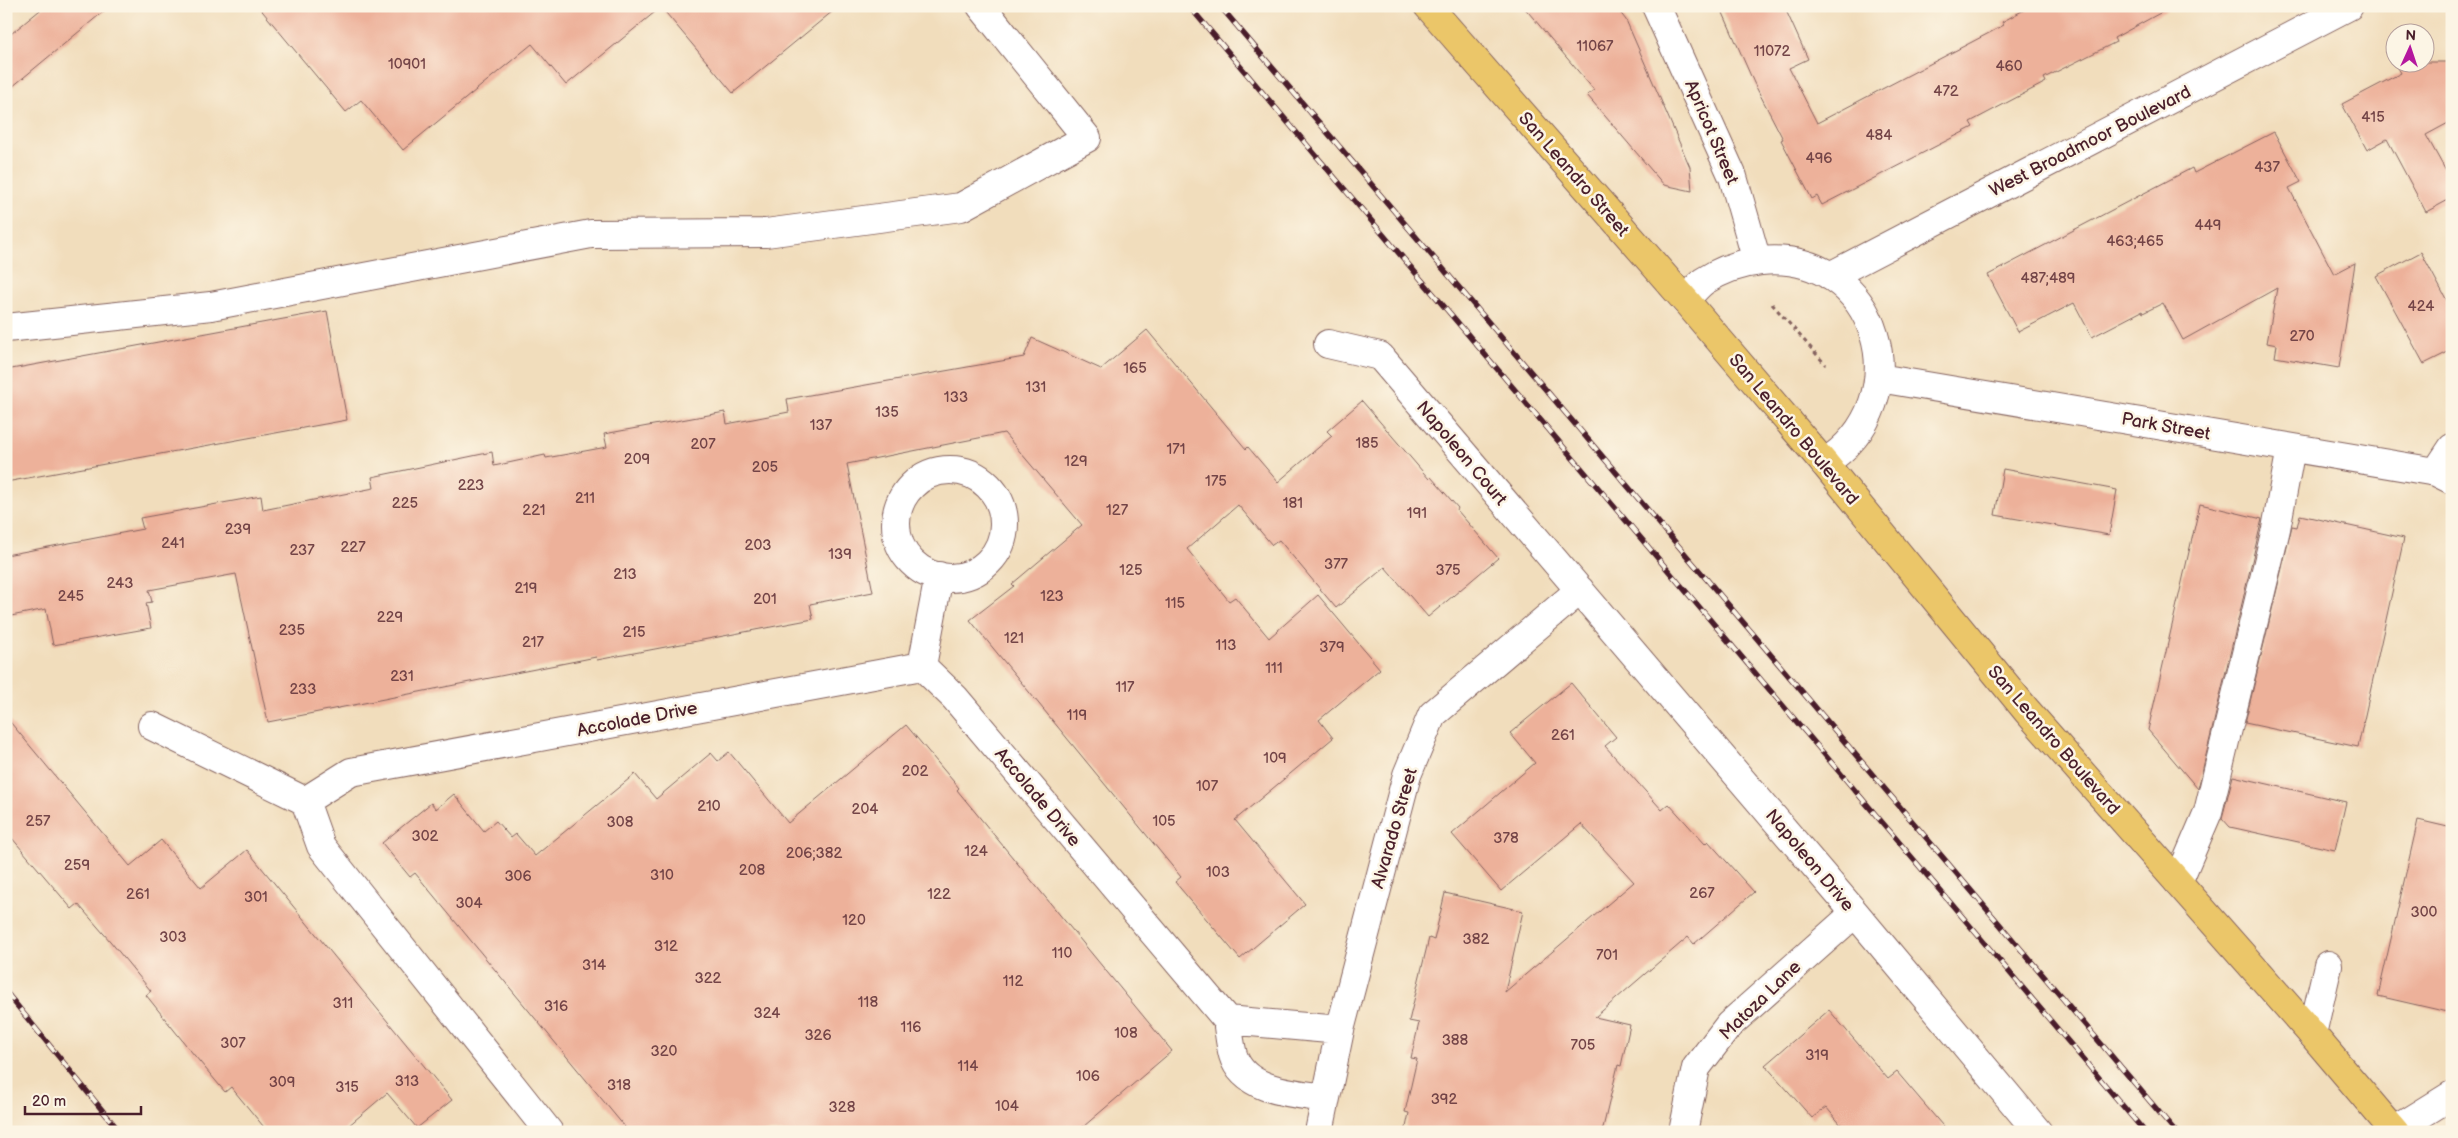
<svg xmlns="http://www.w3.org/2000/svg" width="2458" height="1138" font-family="'Balsamiq Sans',sans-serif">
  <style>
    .building { fill: #edb19a }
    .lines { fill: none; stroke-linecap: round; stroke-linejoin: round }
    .minor-casing { stroke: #84625e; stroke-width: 30 }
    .major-casing { stroke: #84625e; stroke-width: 30 }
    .path { stroke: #84625e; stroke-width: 3; stroke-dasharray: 4 4; stroke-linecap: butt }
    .minor { stroke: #fff; stroke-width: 28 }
    .major { stroke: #ebc669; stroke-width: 28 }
    .rail-casing { stroke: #4a1f2b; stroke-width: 5.5 }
    .rail { stroke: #fcf5e5; stroke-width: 4; stroke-dasharray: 11; stroke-linecap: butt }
    .labels { text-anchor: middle; stroke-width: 5; stroke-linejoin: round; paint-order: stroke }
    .number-label { font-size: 15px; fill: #734447 }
    .street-label { font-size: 18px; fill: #4a1f2b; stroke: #fcf5e5 }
  </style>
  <rect width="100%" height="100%" fill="#fcf5e5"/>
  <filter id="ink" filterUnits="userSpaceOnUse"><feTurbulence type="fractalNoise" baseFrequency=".02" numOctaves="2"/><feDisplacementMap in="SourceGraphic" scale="10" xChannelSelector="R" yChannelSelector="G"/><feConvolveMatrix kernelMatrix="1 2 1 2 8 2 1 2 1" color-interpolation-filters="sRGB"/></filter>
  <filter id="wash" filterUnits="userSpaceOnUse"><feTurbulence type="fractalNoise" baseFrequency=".0096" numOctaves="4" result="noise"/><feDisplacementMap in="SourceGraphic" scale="20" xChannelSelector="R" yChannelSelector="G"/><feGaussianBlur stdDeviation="1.12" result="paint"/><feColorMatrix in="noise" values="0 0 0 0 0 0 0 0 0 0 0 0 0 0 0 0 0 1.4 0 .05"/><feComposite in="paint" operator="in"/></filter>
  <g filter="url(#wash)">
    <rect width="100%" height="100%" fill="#f1ddbc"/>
    <g id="blocks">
      <path class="building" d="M 45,6 L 110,6 L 6,92 L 6,38 Z
        M 258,6 L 839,6 L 733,93 L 661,7 L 566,85 L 532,44 L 403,150 L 361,100 L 346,112 Z
        M 1523,6 L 1615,6 L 1626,20 L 1690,167 L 1692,191 L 1664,185 L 1587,95 L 1594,90 Z
        M 1720,6 L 1784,6 L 1808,59 L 1789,68 L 1817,123 L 1991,32 L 2004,25 L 2002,22 L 2031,6 L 2173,6 L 2114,38 L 2116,42 L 2044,78 L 2046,82 L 1970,122 L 1973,127 L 1822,205 L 1817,196 L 1812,199 L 1781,140 L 1783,139 L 1754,83 Z
        M 2395,62 L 2452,62 L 2452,121 L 2426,135 L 2452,182 L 2452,198 L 2426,212 L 2387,139 L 2367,150 L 2342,104 L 2401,73 Z
        M 2274,132 L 2301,182 L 2289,188 L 2334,274 L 2355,263 L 2339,368 L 2275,357 L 2277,345 L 2267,343 L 2277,288 L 2183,340 L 2163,303 L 2143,313 L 2142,311 L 2092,337 L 2074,303 L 2018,332 L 1988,275 L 2192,168 L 2194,173 Z
        M 2421,252 L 2452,310 L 2452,350 L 2424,364 L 2376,276 Z
        M 327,311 L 347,420 L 6,482 L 6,370 Z
        M 1147,330 L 1246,449 L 1248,447 L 1278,482 L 1332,436 L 1327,431 L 1362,401 L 1429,479 L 1431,477 L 1458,508 L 1457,510 L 1498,558 L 1428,617 L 1385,567 L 1336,608 L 1279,540 L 1272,545 L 1238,505 L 1187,549 L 1229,601 L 1235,597 L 1269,638 L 1318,595 L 1380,669 L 1319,720 L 1333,738 L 1235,820 L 1305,904 L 1240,959 L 1175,882 L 1181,877 L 970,620 L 1014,586 L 1012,584 L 1082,525 L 1004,433 L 847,464 L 873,592 L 810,604 L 813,619 L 597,660 L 596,657 L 268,722 L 236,574 L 149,590 L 152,602 L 146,603 L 151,628 L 111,635 L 53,645 L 46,609 L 6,617 L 6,555 L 143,529 L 140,518 L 261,496 L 263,510 L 374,488 L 372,477 L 492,452 L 494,466 L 545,455 L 546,458 L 607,447 L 604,434 L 725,412 L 727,424 L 789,412 L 787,399 L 1024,357 L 1032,338 L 1101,369 Z
        M 2003,469 L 2117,490 L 2109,535 L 1995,515 Z
        M 2200,504 L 2262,519 L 2198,789 L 2148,730 Z
        M 2300,515 L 2404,538 L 2358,747 L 2245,723 L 2292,526 L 2297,527 Z
        M 1571,683 L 1616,737 L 1605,746 L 1662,810 L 1669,804 L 1705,844 L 1708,841 L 1754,892 L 1694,944 L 1688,937 L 1595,1017 L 1630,1025 L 1621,1066 L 1618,1065 L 1602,1132 L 1405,1132 L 1409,1113 L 1405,1112 L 1417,1059 L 1411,1058 L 1419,1023 L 1409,1021 L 1429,938 L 1434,940 L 1445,893 L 1523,911 L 1505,992 L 1634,882 L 1581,824 L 1501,891 L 1452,834 L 1535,763 L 1510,733 Z
        M 6,717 L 130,866 L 161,840 L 201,888 L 247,850 L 452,1100 L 417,1128 L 387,1093 L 341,1132 L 268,1132 L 231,1087 L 225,1092 L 190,1050 L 146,995 L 151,991 L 110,941 L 78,904 L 72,909 L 6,831 Z
        M 906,725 L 959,788 L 957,790 L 1172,1051 L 1077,1132 L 629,1132 L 415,873 L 410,877 L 382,843 L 431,803 L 436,809 L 454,794 L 484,831 L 496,821 L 511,838 L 516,834 L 535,856 L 635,774 L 656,799 L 711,753 L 718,761 L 729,752 L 788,823 Z
        M 2233,776 L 2346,802 L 2335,850 L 2230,827 L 2222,818 Z
        M 2418,820 L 2452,828 L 2452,1013 L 2378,996 Z
        M 1829,1010 L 1888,1079 L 1897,1072 L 1948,1132 L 1847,1132 L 1826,1107 L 1812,1118 L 1765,1065 Z"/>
    </g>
  </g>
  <g filter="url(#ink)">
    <use href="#blocks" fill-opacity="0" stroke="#84625e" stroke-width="1"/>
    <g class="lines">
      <g class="minor-casing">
        <path id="minor" d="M 1656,6 L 1733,177 L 1757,261
          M 1830,276 L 2349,6
          M 1685,300 C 1691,294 1697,286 1704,281 C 1721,270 1741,263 1761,261 C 1879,249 1923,401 1824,463
          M 6,328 L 211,306 L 591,234 L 766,233 L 961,207 L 1087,138 L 981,6
          M 1328,344 L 1380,356 L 1855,913 L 2038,1132
          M 1879,378 L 2436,472 L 2452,480
          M896 524a54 54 0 1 1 108 0a54 54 0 1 1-108 0Z
          M 2436,472 L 2452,448
          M 922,666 L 939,576
          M 152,726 L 305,801
          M 2178,882 L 2208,812 L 2276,529 L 2291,448
          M 1227,1020 L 1340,1030
          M 2312,1034 L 2328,965
          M 2394,1131 L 2452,1095
          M 549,1132 L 321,846 L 305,801 L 351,772 L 922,666 L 955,698 L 1227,1020 C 1229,1032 1230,1044 1233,1055 C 1244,1092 1295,1093 1326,1098
          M 1319,1132 L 1340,1030 L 1407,775 L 1432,715 L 1580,590
          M 1683,1132 L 1696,1068 L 1729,1025 L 1855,913"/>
      </g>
      <g class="major-casing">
        <path id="major" d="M 1428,6 L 1685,300 L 1824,463 L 2027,711 L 2312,1034 L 2395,1132"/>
      </g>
      <path class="path" d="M 1772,304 L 1826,365"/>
      <use href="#minor" class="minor"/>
      <use href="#major" class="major"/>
      <g class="rail-casing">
        <path id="rail" d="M 1189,6 L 2145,1132
          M 1220,6 L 2176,1132
          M 6,992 L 120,1132"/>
      </g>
      <use href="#rail" class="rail"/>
    </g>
  </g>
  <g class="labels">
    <g class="number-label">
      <text x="1595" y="51">11067</text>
      <text x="1772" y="56">11072</text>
      <text x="407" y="69">10901</text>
      <text x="2009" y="71">460</text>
      <text x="1946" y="96">472</text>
      <text x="2373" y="122">415</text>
      <text x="1879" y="140">484</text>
      <text x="1819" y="163">496</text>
      <text x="2267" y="172">437</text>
      <text x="2208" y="230">449</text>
      <text x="2135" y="246">463;465</text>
      <text x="2048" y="283">487;489</text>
      <text x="2421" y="311">424</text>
      <text x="2302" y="341">270</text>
      <text x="1135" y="373">165</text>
      <text x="1036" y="392">131</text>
      <text x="956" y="402">133</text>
      <text x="887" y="417">135</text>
      <text x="821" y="430">137</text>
      <text x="1367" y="448">185</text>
      <text x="703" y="449">207</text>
      <text x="1176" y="454">171</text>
      <text x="637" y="464">209</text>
      <text x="1076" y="466">129</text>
      <text x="765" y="472">205</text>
      <text x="1216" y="486">175</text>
      <text x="471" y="490">223</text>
      <text x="585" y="503">211</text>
      <text x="405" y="508">225</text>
      <text x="1293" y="508">181</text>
      <text x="534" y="515">221</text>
      <text x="1117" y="515">127</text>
      <text x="1417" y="518">191</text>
      <text x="238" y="534">239</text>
      <text x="173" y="548">241</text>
      <text x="758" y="550">203</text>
      <text x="353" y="552">227</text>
      <text x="302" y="555">237</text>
      <text x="840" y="559">139</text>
      <text x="1336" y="569">377</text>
      <text x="1131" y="575">125</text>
      <text x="1448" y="575">375</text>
      <text x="625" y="579">213</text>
      <text x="120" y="588">243</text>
      <text x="526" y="593">219</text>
      <text x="71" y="601">245</text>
      <text x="1052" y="601">123</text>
      <text x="765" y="604">201</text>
      <text x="1175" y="608">115</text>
      <text x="390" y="622">229</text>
      <text x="292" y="635">235</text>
      <text x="634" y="637">215</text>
      <text x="1014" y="643">121</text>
      <text x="533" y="647">217</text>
      <text x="1226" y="650">113</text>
      <text x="1332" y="652">379</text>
      <text x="1274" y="673">111</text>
      <text x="402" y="681">231</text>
      <text x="1125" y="692">117</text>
      <text x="303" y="694">233</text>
      <text x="1077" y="720">119</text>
      <text x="1563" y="740">261</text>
      <text x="1275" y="763">109</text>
      <text x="915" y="776">202</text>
      <text x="1207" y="791">107</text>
      <text x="709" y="811">210</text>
      <text x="865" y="814">204</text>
      <text x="38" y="826">257</text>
      <text x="1164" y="826">105</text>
      <text x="620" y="827">308</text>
      <text x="425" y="841">302</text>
      <text x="1506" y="843">378</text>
      <text x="976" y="856">124</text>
      <text x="814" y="858">206;382</text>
      <text x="77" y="870">259</text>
      <text x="752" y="875">208</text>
      <text x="1218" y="877">103</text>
      <text x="662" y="880">310</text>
      <text x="518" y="881">306</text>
      <text x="1702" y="898">267</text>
      <text x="138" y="899">261</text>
      <text x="939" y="899">122</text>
      <text x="256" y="902">301</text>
      <text x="469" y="908">304</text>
      <text x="2424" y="917">300</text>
      <text x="854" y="925">120</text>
      <text x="173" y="942">303</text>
      <text x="1476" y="944">382</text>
      <text x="666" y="951">312</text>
      <text x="1062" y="958">110</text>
      <text x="1607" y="960">701</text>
      <text x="594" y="970">314</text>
      <text x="708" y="983">322</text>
      <text x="1013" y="986">112</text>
      <text x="868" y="1007">118</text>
      <text x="343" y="1008">311</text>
      <text x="556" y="1011">316</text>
      <text x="767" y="1018">324</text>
      <text x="911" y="1032">116</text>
      <text x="1126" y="1038">108</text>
      <text x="818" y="1040">326</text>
      <text x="1455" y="1045">388</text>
      <text x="233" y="1048">307</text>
      <text x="1583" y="1050">705</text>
      <text x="664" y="1056">320</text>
      <text x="1817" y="1060">319</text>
      <text x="968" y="1071">114</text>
      <text x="1088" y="1081">106</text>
      <text x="407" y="1086">313</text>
      <text x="282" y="1087">309</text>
      <text x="619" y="1090">318</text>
      <text x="347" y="1092">315</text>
      <text x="1444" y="1104">392</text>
      <text x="1007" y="1111">104</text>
      <text x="842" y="1112">328</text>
    </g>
    <g class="street-label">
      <text transform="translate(1712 132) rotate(67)" y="6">Apricot Street</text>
      <text transform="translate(2090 141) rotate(-27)" y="6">West Broadmoor Boulevard</text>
      <text transform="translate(1574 174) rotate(49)" y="6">San Leandro Street</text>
      <text transform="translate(2166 426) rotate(10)" y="6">Park Street</text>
      <text transform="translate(1794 429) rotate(50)" y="6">San Leandro Boulevard</text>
      <text transform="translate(1462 453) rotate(50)" y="6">Napoleon Court</text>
      <text transform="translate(637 719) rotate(-11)" y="6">Accolade Drive</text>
      <text transform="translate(2054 740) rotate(49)" y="6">San Leandro Boulevard</text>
      <text transform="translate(1038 797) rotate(50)" y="6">Accolade Drive</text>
      <text transform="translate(1394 828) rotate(-74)" y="6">Alvarado Street</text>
      <text transform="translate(1810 860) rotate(50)" y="6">Napoleon Drive</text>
      <text transform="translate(1760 1000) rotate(-44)" y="6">Matoza Lane</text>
    </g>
  </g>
  <rect width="2458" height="1138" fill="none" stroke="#fcf5e5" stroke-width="25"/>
  <g transform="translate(2410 48) rotate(3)"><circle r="24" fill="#fcf5e5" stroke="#b59f9b"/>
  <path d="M0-4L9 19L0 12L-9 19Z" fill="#b5179e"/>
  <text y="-8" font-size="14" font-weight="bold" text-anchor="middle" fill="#4a1f2b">N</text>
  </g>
  <path d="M25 1106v8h116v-8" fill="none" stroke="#4a1f2b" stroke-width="2.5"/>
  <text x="32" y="1106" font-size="15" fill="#4a1f2b" stroke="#fcf5e5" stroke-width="4" paint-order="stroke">20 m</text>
</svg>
